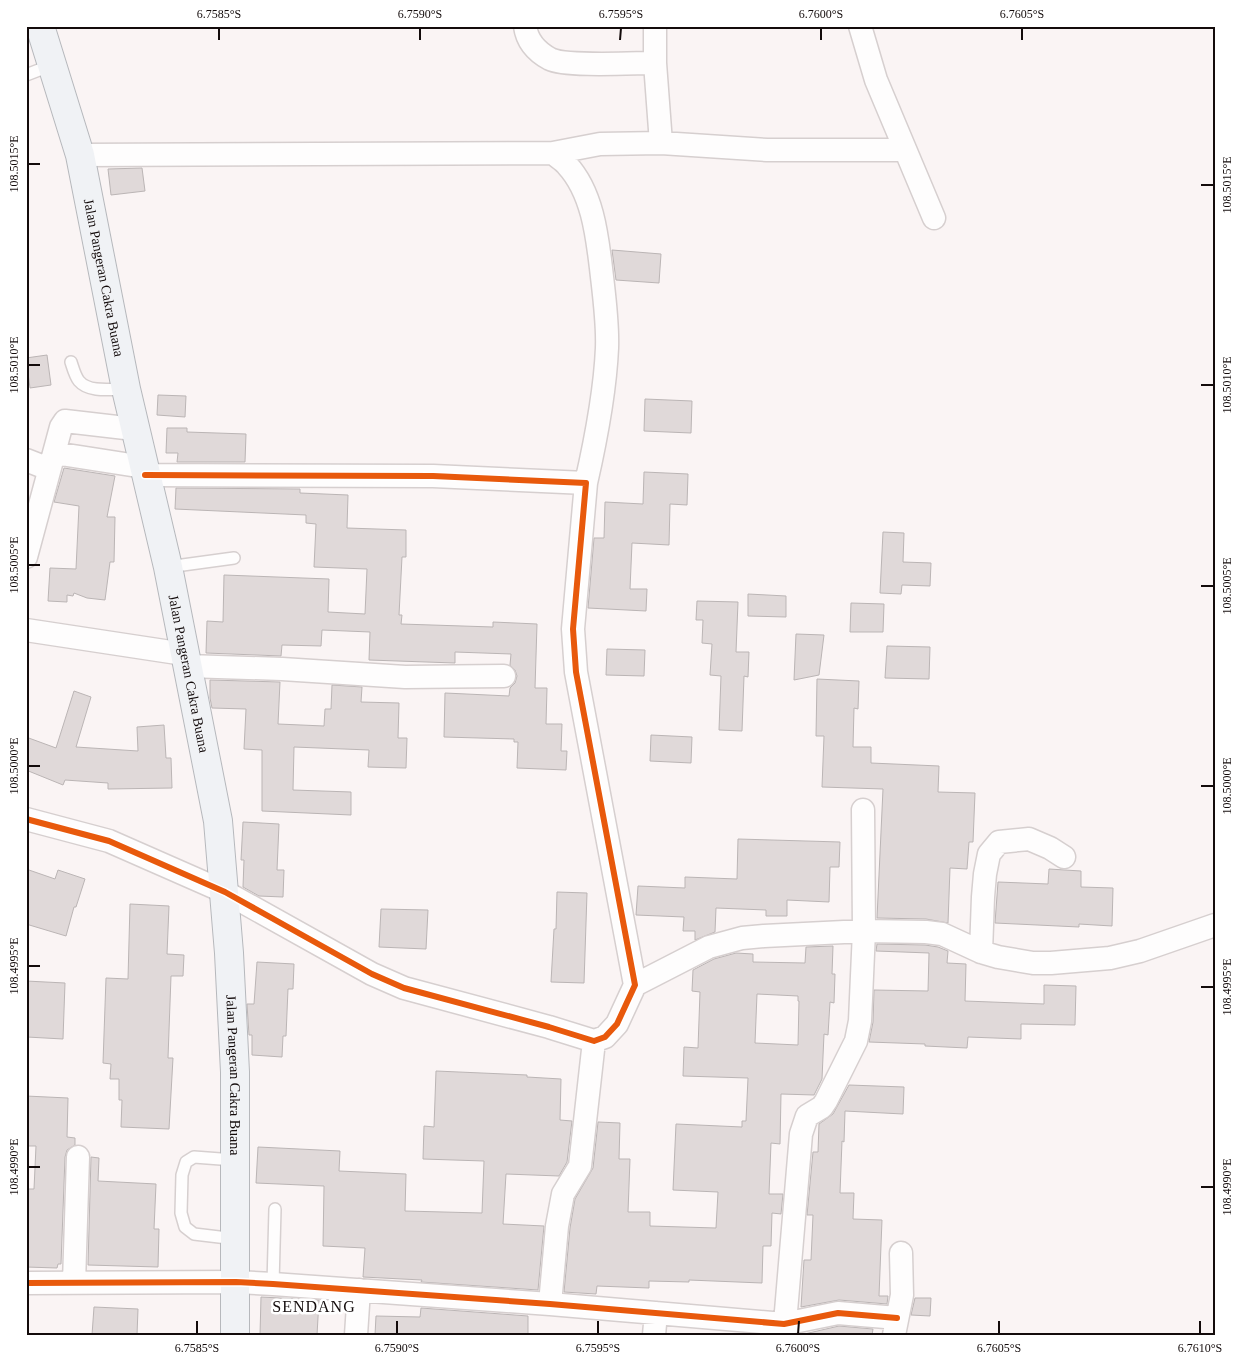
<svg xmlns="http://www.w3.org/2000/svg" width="1241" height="1361" font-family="Georgia,serif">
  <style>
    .building { fill: #e0d9d9; stroke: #bbb5b5; fill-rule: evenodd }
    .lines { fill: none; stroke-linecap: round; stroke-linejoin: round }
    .service-casing { stroke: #d6cfcf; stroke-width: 14 }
    .minor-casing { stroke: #d6cfcf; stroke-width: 25 }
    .primary-casing { stroke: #b6b8bc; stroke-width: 30 }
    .service { stroke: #fefdfd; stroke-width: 11 }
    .minor { stroke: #fefdfd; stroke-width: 22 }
    .primary { stroke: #f0f2f5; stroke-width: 28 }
    .cycleway-casing { stroke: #fff; stroke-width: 9 }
    .cycleway { stroke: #e8590c; stroke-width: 6 }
    .ticks { fill: none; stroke: #130b0b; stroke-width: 2 }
    .labels { text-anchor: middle; stroke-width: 5; stroke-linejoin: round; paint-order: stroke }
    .street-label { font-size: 14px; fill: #130b0b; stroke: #fff }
    .quarter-label { font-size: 16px; letter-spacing: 1px; fill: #130b0b; stroke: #fff }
    .neatline { fill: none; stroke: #130b0b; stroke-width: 2 }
    .ticks-label { font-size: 12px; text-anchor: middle; fill: #130b0b }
  </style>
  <rect width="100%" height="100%" fill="#faf4f4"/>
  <path class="building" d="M 142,168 L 145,191 L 111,195 L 108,169 Z
    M 612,250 L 661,254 L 659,283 L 616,280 Z
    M 47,355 L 51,385 L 30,388 L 26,358 Z
    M 158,395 L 186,396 L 185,417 L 157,415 Z
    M 645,399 L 692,401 L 691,433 L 644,431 Z
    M 167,428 L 187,428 L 187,432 L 246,434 L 245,462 L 177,462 L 178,453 L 166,453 Z
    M 64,468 L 115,476 L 107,517 L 115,517 L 114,562 L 110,562 L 105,600 L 87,598 L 74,593 L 73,596 L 67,595 L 67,602 L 48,601 L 50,568 L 76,569 L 79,506 L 54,502 Z
    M 644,472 L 688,474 L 687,505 L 670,504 L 669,545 L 632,543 L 630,589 L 647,589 L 646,611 L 588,608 L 594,538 L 604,538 L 605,502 L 643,504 Z
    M 176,488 L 300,489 L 300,493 L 348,495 L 347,528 L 406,530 L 406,557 L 402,557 L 399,615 L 402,615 L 401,624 L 493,627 L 493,622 L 537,624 L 535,688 L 547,688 L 546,724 L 562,724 L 561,751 L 567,751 L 566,770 L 517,768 L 518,742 L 514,742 L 514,739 L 444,737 L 445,693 L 509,696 L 510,688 L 515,683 L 517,676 L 515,670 L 510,665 L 511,654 L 455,652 L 455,663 L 369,660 L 370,632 L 322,630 L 321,646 L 282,645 L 281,656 L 206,653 L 207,621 L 223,622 L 224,575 L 329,579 L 328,612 L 365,614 L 367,569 L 314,567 L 316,524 L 306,523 L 306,515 L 175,509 Z
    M 883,532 L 904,533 L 903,562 L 931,563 L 930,586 L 902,585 L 901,594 L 880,593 Z
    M 748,594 L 786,596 L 786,617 L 748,616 Z
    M 697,601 L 738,602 L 736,652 L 749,652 L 748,677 L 744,676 L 742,731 L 719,730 L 721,676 L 710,675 L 712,644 L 702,643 L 703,620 L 696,620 Z
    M 851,603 L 884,604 L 883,632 L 850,632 Z
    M 796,634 L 824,635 L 819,675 L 794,680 Z
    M 887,646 L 930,647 L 929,679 L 885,678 Z
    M 607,649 L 645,650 L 644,676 L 606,675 Z
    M 817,679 L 859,681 L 858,709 L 854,708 L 853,747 L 871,747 L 871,763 L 939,766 L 938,792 L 975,793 L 973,842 L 969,842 L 967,869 L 950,868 L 948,923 L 926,919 L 877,918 L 883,789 L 822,787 L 824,736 L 816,736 Z
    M 210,680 L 280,682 L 278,724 L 324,726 L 325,709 L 331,709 L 332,685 L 362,687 L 361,702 L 399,703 L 398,738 L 407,738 L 406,768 L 368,767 L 369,750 L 294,747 L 293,790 L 351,792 L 351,815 L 262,811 L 262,750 L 244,749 L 246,709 L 212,708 L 210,698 Z
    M 74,691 L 91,697 L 76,747 L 138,751 L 137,727 L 164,725 L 166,758 L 171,758 L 172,788 L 108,789 L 108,783 L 65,780 L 63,785 L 26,770 L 26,737 L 56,748 Z
    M 651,735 L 692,737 L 691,763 L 650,761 Z
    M 243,822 L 279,824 L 277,870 L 284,870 L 283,897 L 259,896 L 243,887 L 244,860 L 241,860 Z
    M 738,839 L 840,842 L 839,867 L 830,867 L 829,902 L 787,900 L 787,916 L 766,916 L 766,910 L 716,908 L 715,932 L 695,940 L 695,931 L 683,931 L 684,917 L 636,915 L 638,886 L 685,888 L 685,877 L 737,879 Z
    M 26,869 L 55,879 L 58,870 L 85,879 L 76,907 L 74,907 L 66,936 L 26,924 Z
    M 1049,869 L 1081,871 L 1081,887 L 1113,888 L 1112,926 L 1079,924 L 1079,927 L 995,923 L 998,882 L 1048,884 Z
    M 557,892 L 587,893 L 584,983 L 551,982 L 554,929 L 556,929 Z
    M 130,904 L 169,906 L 167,954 L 184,955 L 183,976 L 171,976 L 168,1058 L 173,1058 L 169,1129 L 121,1127 L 122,1100 L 119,1100 L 119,1079 L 110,1079 L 111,1064 L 103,1063 L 106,978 L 128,979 Z
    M 381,909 L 428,910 L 426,949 L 379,947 Z
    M 877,944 L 925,945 L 938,947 L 948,951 L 947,963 L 966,964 L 965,1001 L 1044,1004 L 1044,985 L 1076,986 L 1075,1025 L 1021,1024 L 1021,1039 L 968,1037 L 967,1048 L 925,1046 L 925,1044 L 869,1042 L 873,1022 L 874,990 L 928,991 L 929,953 L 876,951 Z
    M 833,946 L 832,974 L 835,974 L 834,1003 L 830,1002 L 828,1035 L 824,1034 L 822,1079 L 814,1095 L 781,1094 L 780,1144 L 771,1143 L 769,1194 L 783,1194 L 781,1214 L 772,1213 L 771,1246 L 763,1246 L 762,1283 L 689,1280 L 689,1282 L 649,1281 L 649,1288 L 597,1286 L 596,1294 L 564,1292 L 570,1228 L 575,1199 L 593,1168 L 598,1122 L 620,1123 L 619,1159 L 630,1159 L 628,1212 L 650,1212 L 650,1226 L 716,1228 L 718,1192 L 673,1190 L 676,1124 L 742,1127 L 742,1121 L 746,1121 L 748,1078 L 683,1076 L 684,1047 L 698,1048 L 700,992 L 692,991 L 693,970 L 714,959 L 736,953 L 753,954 L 753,962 L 805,963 L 806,947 ZM 757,994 L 798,996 L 798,1001 L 799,1001 L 798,1045 L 755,1043 Z
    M 257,962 L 294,964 L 293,989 L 288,989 L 286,1036 L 283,1036 L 282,1057 L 252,1055 L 252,1035 L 249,1035 L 247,1004 L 254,1004 Z
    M 26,981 L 65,983 L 63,1039 L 27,1037 L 28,1007 L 26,1007 Z
    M 436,1071 L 527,1075 L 527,1077 L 561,1079 L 560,1120 L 572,1121 L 567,1162 L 559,1176 L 506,1174 L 503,1224 L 544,1226 L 538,1290 L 421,1282 L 422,1280 L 363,1277 L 365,1248 L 323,1246 L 324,1186 L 256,1183 L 258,1147 L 340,1151 L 339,1171 L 406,1174 L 405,1211 L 482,1213 L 484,1161 L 423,1159 L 424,1126 L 434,1127 Z
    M 849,1085 L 904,1087 L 903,1114 L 845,1111 L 844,1142 L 842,1141 L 840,1193 L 854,1193 L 853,1219 L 882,1220 L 879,1296 L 888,1296 L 887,1304 L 839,1300 L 801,1307 L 804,1260 L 811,1260 L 813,1215 L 807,1215 L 813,1152 L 818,1152 L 819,1124 L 833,1114 Z
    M 26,1096 L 68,1098 L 67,1137 L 75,1138 L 75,1145 L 67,1150 L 65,1157 L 61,1264 L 58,1264 L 57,1268 L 26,1267 L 28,1189 L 34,1189 L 36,1146 L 26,1146 Z
    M 91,1157 L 99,1158 L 98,1181 L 156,1184 L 154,1229 L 159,1229 L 158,1267 L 88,1265 Z
    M 261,1297 L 319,1300 L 317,1335 L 260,1335 Z
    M 915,1298 L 931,1298 L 930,1316 L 911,1315 Z
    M 94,1307 L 138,1309 L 137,1335 L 92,1335 Z
    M 421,1308 L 528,1316 L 528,1335 L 375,1335 L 376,1316 L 420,1317 Z
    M 839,1326 L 873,1329 L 872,1335 L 800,1335 Z"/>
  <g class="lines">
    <g class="service-casing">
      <path id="service" d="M 26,75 L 52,65
        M 71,362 C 73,368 75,376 79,381 C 89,393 112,389 126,389
        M 168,567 L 234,558
        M 234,1160 L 194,1157 L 186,1162 L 182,1175 L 181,1213 L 185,1227 L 194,1234 L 236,1239
        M 273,1284 L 275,1209"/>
    </g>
    <g class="minor-casing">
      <path id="minor" d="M 525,26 C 527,41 537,52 550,59 C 566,67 634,63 655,63
        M 655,26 L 655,63 L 661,143
        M 860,26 L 876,80 L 934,218
        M 553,153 C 557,157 563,160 567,165 C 592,192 597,234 601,268 C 604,295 608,322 607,348 C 605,394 596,439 586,483
        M 80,155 L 553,153 L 600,144 L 661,143 L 767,150 L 905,150
        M 54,453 L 144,467
        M 26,460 L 49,469
        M 26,557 L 61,427 L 65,421 L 134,429
        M 26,630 L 184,654
        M 187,666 L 282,669 L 405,677 L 504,676
        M 26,819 L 109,841 L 225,892 L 372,974 L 404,988 L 549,1027 L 594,1041 L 605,1037 L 617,1024 L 635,985 L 576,672 L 573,629 L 586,483 L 433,476 L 145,475
        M 981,952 L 983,897 L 985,874 L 989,854 L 999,842 L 1029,839 L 1050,848 L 1064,857
        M 635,985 L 709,947 L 742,938 L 764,936 L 864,931 L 926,932 L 942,934 L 981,952 L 998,957 L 1033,963 L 1051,963 L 1110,958 L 1140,951 L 1215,925
        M 26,1283 L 236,1282 L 273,1284 L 550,1304 L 784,1324 L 838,1313 L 897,1318
        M 74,1283 L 78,1157
        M 550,1304 L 557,1226 L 563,1194 L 580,1166 L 594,1041
        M 356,1335 L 359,1290
        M 654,1335 L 656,1313
        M 784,1335 L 801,1134 L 807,1116 L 822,1107 L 826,1101 L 856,1041 L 860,1021 L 864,931 L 863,810
        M 894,1335 L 902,1295 L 901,1253"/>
    </g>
    <g class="primary-casing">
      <g id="primary">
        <path id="s1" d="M 40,26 L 80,155 L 126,389 L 168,567 L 218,821 L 229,953 L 235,1072 L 235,1335"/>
      </g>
    </g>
    <use href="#service" class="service"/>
    <use href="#minor" class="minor"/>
    <use href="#primary" class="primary"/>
    <g class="cycleway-casing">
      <path id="cycleway" d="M 26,819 L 109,841 L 225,892 L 372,974 L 404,988 L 549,1027 L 594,1041 L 605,1037 L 617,1024 L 635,985 L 576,672 L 573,629 L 586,483 L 433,476 L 145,475
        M 26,1283 L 236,1282 L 273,1284 L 550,1304 L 784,1324 L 838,1313 L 897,1318"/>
    </g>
    <use href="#cycleway" class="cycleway"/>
  </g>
  <path class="ticks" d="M 219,40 L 219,28M 420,40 L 420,28M 620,40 L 621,28M 821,40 L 821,28M 1022,40 L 1022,28M 28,164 L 40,164M 1201,185 L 1214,185M 28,365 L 40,365M 1201,385 L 1214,385M 28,565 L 40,565M 1201,586 L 1214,586M 28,766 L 40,766M 1201,786 L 1214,786M 28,966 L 40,966M 1201,987 L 1214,987M 28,1167 L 40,1167M 1201,1187 L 1214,1187M 197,1334 L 197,1321M 397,1334 L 397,1321M 598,1334 L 598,1321M 798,1334 L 799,1321M 999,1334 L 999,1321M 1200,1334 L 1200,1321"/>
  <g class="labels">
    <g class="street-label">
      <text dy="5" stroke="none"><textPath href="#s1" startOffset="260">Jalan Pangeran Cakra Buana</textPath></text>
      <text dy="5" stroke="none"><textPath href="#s1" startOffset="665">Jalan Pangeran Cakra Buana</textPath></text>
      <text dy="5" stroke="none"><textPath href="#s1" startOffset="1070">Jalan Pangeran Cakra Buana</textPath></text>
    </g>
    <g class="quarter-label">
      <text x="314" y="1312">SENDANG</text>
    </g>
  </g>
  <rect width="1241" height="1361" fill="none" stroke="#ffffff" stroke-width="55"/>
  <rect x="28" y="28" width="1186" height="1306" class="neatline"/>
  <g class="ticks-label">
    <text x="219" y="18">6.7585°S</text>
    <text x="420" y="18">6.7590°S</text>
    <text x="621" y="18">6.7595°S</text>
    <text x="821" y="18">6.7600°S</text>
    <text x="1022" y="18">6.7605°S</text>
    <text transform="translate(14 164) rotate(-90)" y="4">108.5015°E</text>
    <text transform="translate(1227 185) rotate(-90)" y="4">108.5015°E</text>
    <text transform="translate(14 365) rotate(-90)" y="4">108.5010°E</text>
    <text transform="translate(1227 385) rotate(-90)" y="4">108.5010°E</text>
    <text transform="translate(14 565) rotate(-90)" y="4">108.5005°E</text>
    <text transform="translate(1227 586) rotate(-90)" y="4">108.5005°E</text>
    <text transform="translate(14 766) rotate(-90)" y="4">108.5000°E</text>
    <text transform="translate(1227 786) rotate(-90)" y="4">108.5000°E</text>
    <text transform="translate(14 966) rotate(-90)" y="4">108.4995°E</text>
    <text transform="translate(1227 987) rotate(-90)" y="4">108.4995°E</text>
    <text transform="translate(14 1167) rotate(-90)" y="4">108.4990°E</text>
    <text transform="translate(1227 1187) rotate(-90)" y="4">108.4990°E</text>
    <text x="197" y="1352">6.7585°S</text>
    <text x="397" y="1352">6.7590°S</text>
    <text x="598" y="1352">6.7595°S</text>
    <text x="798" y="1352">6.7600°S</text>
    <text x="999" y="1352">6.7605°S</text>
    <text x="1200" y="1352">6.7610°S</text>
  </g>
</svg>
